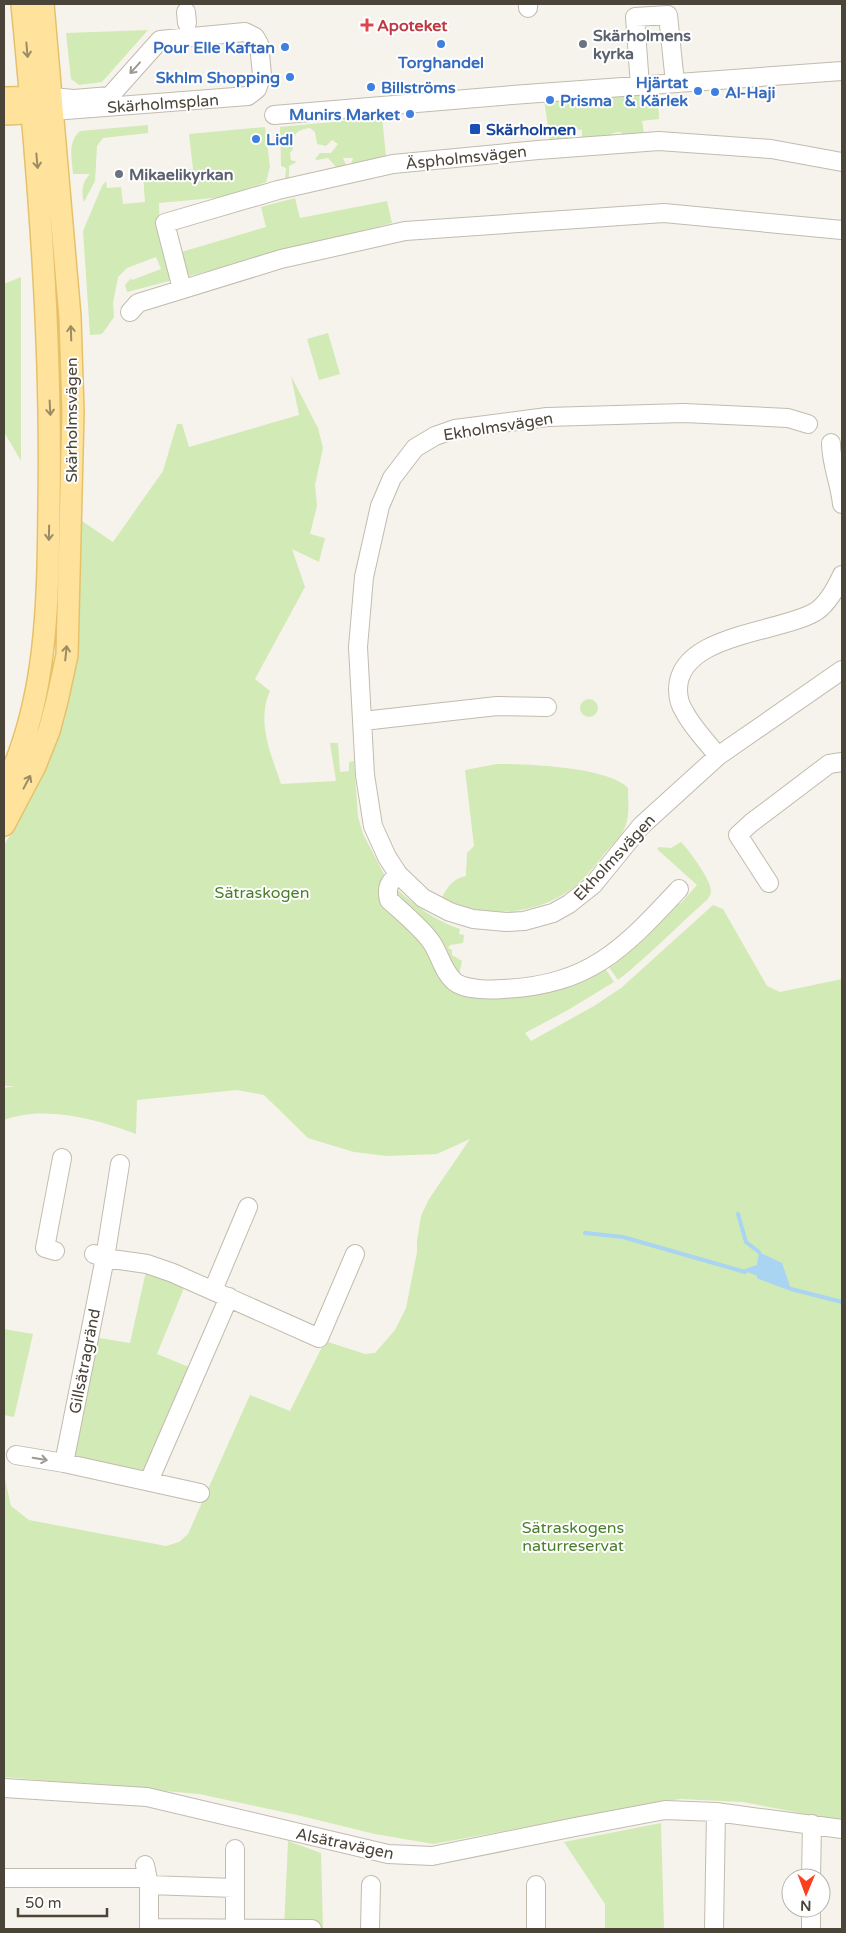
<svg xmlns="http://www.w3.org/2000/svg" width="846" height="1933" font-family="'Varela Round',sans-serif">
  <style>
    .green { fill: #d2eab5 }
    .water { fill: #a9d4f2 }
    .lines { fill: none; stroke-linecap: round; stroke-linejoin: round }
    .stream { stroke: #a9d4f2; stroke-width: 4 }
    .minor-casing { stroke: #c2bbae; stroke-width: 20 }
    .major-casing { stroke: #e6c16a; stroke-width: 24 }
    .minor { stroke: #fff; stroke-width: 18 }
    .major { stroke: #ffe39c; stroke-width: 21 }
    .oneway { stroke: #9c8c66 }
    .oneway2 { stroke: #9c9892 }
    .health-dot { fill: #e0444e; stroke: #fff; stroke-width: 2 }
    .shop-dot { fill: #3f7fe0; stroke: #fff; stroke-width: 2 }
    .worship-dot { fill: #6b7280; stroke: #fff; stroke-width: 2 }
    .transit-dot { fill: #1a4fb4; stroke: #fff; stroke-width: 2 }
    .labels { text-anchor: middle; stroke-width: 4; stroke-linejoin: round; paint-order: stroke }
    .health-label { font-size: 16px; font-weight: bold; fill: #be3a42; stroke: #fff; text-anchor: start }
    .worship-label { font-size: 16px; font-weight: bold; fill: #5b616d; stroke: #fff; text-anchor: start }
    .shop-label { font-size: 16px; font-weight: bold; fill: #366cbe; stroke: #fff; text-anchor: end }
    .street-label { font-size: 16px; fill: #4b4439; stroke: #fff }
    .transit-label { font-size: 16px; font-weight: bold; fill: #164399; stroke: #fff; text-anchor: start }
    .park-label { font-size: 16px; fill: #4a7f2a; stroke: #fff }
  </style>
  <rect width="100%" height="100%" fill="#f6f3ec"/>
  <path class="green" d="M 148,30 L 102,82 L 79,85 L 71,79 L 66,33 Z
    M 658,93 L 659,119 L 642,121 L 645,139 L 624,139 L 621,132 L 613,133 L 608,139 L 591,140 L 582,137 L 582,130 L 574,129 L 572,135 L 566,142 L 550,142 L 544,99 Z
    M 382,117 L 386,156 L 380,163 L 354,168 L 351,164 L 353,158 L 343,158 L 346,165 L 344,170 L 337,168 L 328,158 L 317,160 L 315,159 L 320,153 L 331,153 L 338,144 L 332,140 L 326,146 L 317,144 L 315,132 L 310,128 C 296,130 292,134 293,149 L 290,153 L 291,160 L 297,162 L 289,166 L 289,181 L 285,180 L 286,168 L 281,166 L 280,127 Z
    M 148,125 L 148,133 L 103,138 L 97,146 L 95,181 L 84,202 C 81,192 82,182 90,174 L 73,174 C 72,158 67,143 80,131 Z
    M 265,127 L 270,167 L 266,182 L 224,197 L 159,203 L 160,235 L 181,252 L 266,227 L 261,207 L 295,198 L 300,218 L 387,201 L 392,223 L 127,292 L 125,285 L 131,278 L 132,280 L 161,269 L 156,257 L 127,268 L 118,277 L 113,303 L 114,317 L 102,334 L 90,335 L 83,231 L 102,186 L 106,181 L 107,188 L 121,187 L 123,204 L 145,202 L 143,174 L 193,169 L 189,134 Z
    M 21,277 L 21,461 L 4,432 L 4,284 Z
    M 328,333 L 340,374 L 319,380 L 307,339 Z
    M 291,376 L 318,428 L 323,448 L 315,485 L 317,506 L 310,534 L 325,538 L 319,562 L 292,549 L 305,587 L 255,679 L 270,691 C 256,722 271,754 281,784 L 336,781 L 330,743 L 338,743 L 340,772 L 349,771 L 349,762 L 354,761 L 358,817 L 363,834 L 384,874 L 381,881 L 427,944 L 459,991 L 603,965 L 614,982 L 568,1010 L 525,1033 L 531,1041 L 594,1006 L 621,988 L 713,905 L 723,909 L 767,986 L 780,992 L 842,979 L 842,1821 L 743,1802 L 680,1799 L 433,1844 L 375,1834 L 297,1815 L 199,1794 L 4,1777 L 4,1479 L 5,1479 L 11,1506 L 29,1520 L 166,1546 L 179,1542 L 188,1534 L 250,1395 L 290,1411 L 325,1341 L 365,1354 L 375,1353 L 395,1330 L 406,1308 L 417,1252 L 417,1241 L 421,1216 L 429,1199 L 470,1139 L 437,1154 L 387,1156 L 354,1152 L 308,1138 L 264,1095 L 237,1090 L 137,1100 L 136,1134 C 95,1119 46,1105 4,1120 L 4,1088 L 15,1086 L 4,1086 L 4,845 L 18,823 L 51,755 L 76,517 L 113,542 L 163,471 L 177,424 L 182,424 L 189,447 L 299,415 Z
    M580 708a9 9 0 1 1 18 0a9 9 0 1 1-18 0Z
    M 497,764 C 526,764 608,767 628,788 C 628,800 630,816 625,827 C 622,836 611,846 604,854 C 594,867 583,881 570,890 C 534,916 481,919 442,897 C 449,885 453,879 466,876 C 466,868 467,861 467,853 L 474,846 L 465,770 Z
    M 681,842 C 689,850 711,880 711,891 C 711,895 709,896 708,899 C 677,926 650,955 618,980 L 606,963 L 671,906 L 681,903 L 697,885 L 657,849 L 659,847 L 671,848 Z
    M 395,887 C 415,906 434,920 460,929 L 459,934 L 464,935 L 463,943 L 450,945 L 448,948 L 452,950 L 452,955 L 462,961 L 459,975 L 398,898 Z
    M 146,1271 L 186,1283 L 157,1354 L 194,1369 L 148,1474 L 71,1456 L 93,1337 L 130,1343 Z
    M 4,1329 L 33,1334 L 14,1417 L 4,1415 Z
    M 661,1823 L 664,1929 L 605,1929 L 605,1904 L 564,1842 Z
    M 288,1841 L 321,1853 L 323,1929 L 284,1929 Z"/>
  <path class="water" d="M 759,1252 L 782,1263 L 791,1289 L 742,1270 L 757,1265 Z"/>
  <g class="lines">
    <path class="stream" d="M 738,1214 L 746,1242 L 759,1252
      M 585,1233 L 623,1237 L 745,1272
      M 759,1277 L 791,1289 L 842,1302"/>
    <g class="minor-casing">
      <path id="minor" d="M 528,4 L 528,8
        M 186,12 L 187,23
        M 640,86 L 635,17 L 668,15 L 675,83
        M 51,97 L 74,99 L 110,96 L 160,40 L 245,32 L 255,37 L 259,44 L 262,75 L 257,89 L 248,96 L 53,111
        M 274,115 L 512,95 L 842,71
        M 182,289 L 165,223 L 278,190 L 393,164 L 538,150 L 659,141 L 771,149 L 842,162
        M 130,312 L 138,303 L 281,259 L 405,231 L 664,213 L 842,230
        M 808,424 L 788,418 L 684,413 L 547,417 L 455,429 L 435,436 L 415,448 L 392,478 L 380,506 L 364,577 L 358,647 L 365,775 L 373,826 L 387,857 L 398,874 L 423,898 L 450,912 L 473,919 L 506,922 L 524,921 L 553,913 L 569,904 L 593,885 L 641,826 L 718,756 L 842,670
        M 831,443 C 831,464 840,483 842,504
        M 363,721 L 497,706 L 547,707
        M 718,756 C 707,742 692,727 684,711 C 680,705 678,696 678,689 C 679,634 779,633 815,612 C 828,604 836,588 842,575
        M 398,874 C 389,883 386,887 389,900 C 401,911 424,930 432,943 C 440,955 443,972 455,982 C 465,990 491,990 503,989 C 590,985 623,949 679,889
        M 769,883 L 738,835 L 751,823 L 829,764 L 842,762
        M 55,1251 L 45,1248 L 62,1158
        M 94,1254 L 105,1258 L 120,1164
        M 213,1290 L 248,1207
        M 16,1455 L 64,1463 L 200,1493
        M 64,1463 L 105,1258 L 147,1264 L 173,1273 L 319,1338 L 355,1254
        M 149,1481 L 229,1297
        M 4,1788 L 147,1797 L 388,1854 L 432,1856 L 575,1827 L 665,1810 L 716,1812 L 842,1829
        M 235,1849 L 235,1928
        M 145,1865 L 149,1885 L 149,1928 L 312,1929
        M 4,1878 L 146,1878
        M 811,1878 L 812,1824
        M 149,1885 L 235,1888
        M 536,1885 L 536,1929
        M 370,1929 L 371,1885
        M 714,1929 L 716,1812
        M 811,1929 L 811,1908"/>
    </g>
    <g class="major-casing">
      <path id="major" d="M 4,98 L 44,97
        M 4,114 L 47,112
        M 4,789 C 48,701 48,600 49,504 C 52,337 38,170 22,4
        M 4,825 L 35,766 L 49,731 L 57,701 L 67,655 L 73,412 L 70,317 L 43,4"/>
    </g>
    <use href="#minor" class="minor"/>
    <use href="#major" class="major"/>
  </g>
  <defs><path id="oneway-shaft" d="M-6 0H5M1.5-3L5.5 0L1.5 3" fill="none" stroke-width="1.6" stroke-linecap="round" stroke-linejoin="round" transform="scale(1.25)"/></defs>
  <g class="oneway">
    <use href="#oneway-shaft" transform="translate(27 50) rotate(85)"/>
    <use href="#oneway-shaft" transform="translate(37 161) rotate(85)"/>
    <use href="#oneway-shaft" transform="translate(71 333) rotate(-92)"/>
    <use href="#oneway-shaft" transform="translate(50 408) rotate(87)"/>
    <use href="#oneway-shaft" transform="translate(49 533) rotate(91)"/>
    <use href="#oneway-shaft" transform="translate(66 653) rotate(-84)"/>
    <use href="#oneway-shaft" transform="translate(27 782) rotate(-62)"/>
  </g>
  <g class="oneway2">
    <use href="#oneway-shaft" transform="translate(135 68) rotate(132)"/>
    <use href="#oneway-shaft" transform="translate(40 1459) rotate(10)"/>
  </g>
  <path class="health-dot" d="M364.5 17.5h5v5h5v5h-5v5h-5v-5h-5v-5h5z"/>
  <g class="shop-dot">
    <circle cx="441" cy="44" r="5"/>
    <circle cx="285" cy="47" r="5"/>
    <circle cx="290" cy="77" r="5"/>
    <circle cx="371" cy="87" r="5"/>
    <circle cx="698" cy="91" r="5"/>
    <circle cx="715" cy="92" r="5"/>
    <circle cx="550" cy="100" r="5"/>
    <circle cx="410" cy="114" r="5"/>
    <circle cx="256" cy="139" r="5"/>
  </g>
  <g class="worship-dot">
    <circle cx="583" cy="44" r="5"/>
    <circle cx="119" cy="174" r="5"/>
  </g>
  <rect class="transit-dot" x="469" y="123" width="12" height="12" rx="2.5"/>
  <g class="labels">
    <g class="health-label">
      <text x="377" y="31">Apoteket</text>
    </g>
    <g class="worship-label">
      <text x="593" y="41">Skärholmens<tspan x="593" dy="18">kyrka</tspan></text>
      <text x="129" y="180">Mikaelikyrkan</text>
    </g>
    <g class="shop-label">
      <text x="275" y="53">Pour Elle Kaftan</text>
      <text x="441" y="68" text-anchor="middle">Torghandel</text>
      <text x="280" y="83">Skhlm Shopping</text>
      <text x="688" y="88">Hjärtat<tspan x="688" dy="18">&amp; Kärlek</tspan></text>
      <text x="381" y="93" text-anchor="start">Billströms</text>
      <text x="725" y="98" text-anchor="start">Al-Haji</text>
      <text x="560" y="106" text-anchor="start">Prisma</text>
      <text x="400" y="120">Munirs Market</text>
      <text x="266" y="145" text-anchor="start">Lidl</text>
    </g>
    <g class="street-label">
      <text transform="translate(163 103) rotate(-4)" y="6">Skärholmsplan</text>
      <text transform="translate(466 157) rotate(-6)" y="6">Äspholmsvägen</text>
      <text transform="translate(71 420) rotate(-90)" y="6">Skärholmsvägen</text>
      <text transform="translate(498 426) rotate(-9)" y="6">Ekholmsvägen</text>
      <text transform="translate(614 857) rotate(-47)" y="6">Ekholmsvägen</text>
      <text transform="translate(84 1361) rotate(-79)" y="6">Gillsätragränd</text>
      <text transform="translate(345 1843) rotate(12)" y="6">Alsätravägen</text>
    </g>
    <g class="transit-label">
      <text x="486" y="135">Skärholmen</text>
    </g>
    <g class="park-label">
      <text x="262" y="898">Sätraskogen</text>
      <text x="573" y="1533">Sätraskogens<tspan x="573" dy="18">naturreservat</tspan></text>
    </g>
  </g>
  <rect width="846" height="1933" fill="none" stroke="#4b4439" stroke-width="10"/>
  <g transform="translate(806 1893) rotate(181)"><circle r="24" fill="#ffffff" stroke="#b7b4b0"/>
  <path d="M0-4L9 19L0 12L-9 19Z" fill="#fc3f1d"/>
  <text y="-8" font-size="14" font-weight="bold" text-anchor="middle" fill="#4b4439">N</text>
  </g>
  <path d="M18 1908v8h89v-8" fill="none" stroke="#4b4439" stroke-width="2.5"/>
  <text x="25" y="1908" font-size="15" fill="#4b4439" stroke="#ffffff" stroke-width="4" paint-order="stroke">50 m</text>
</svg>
